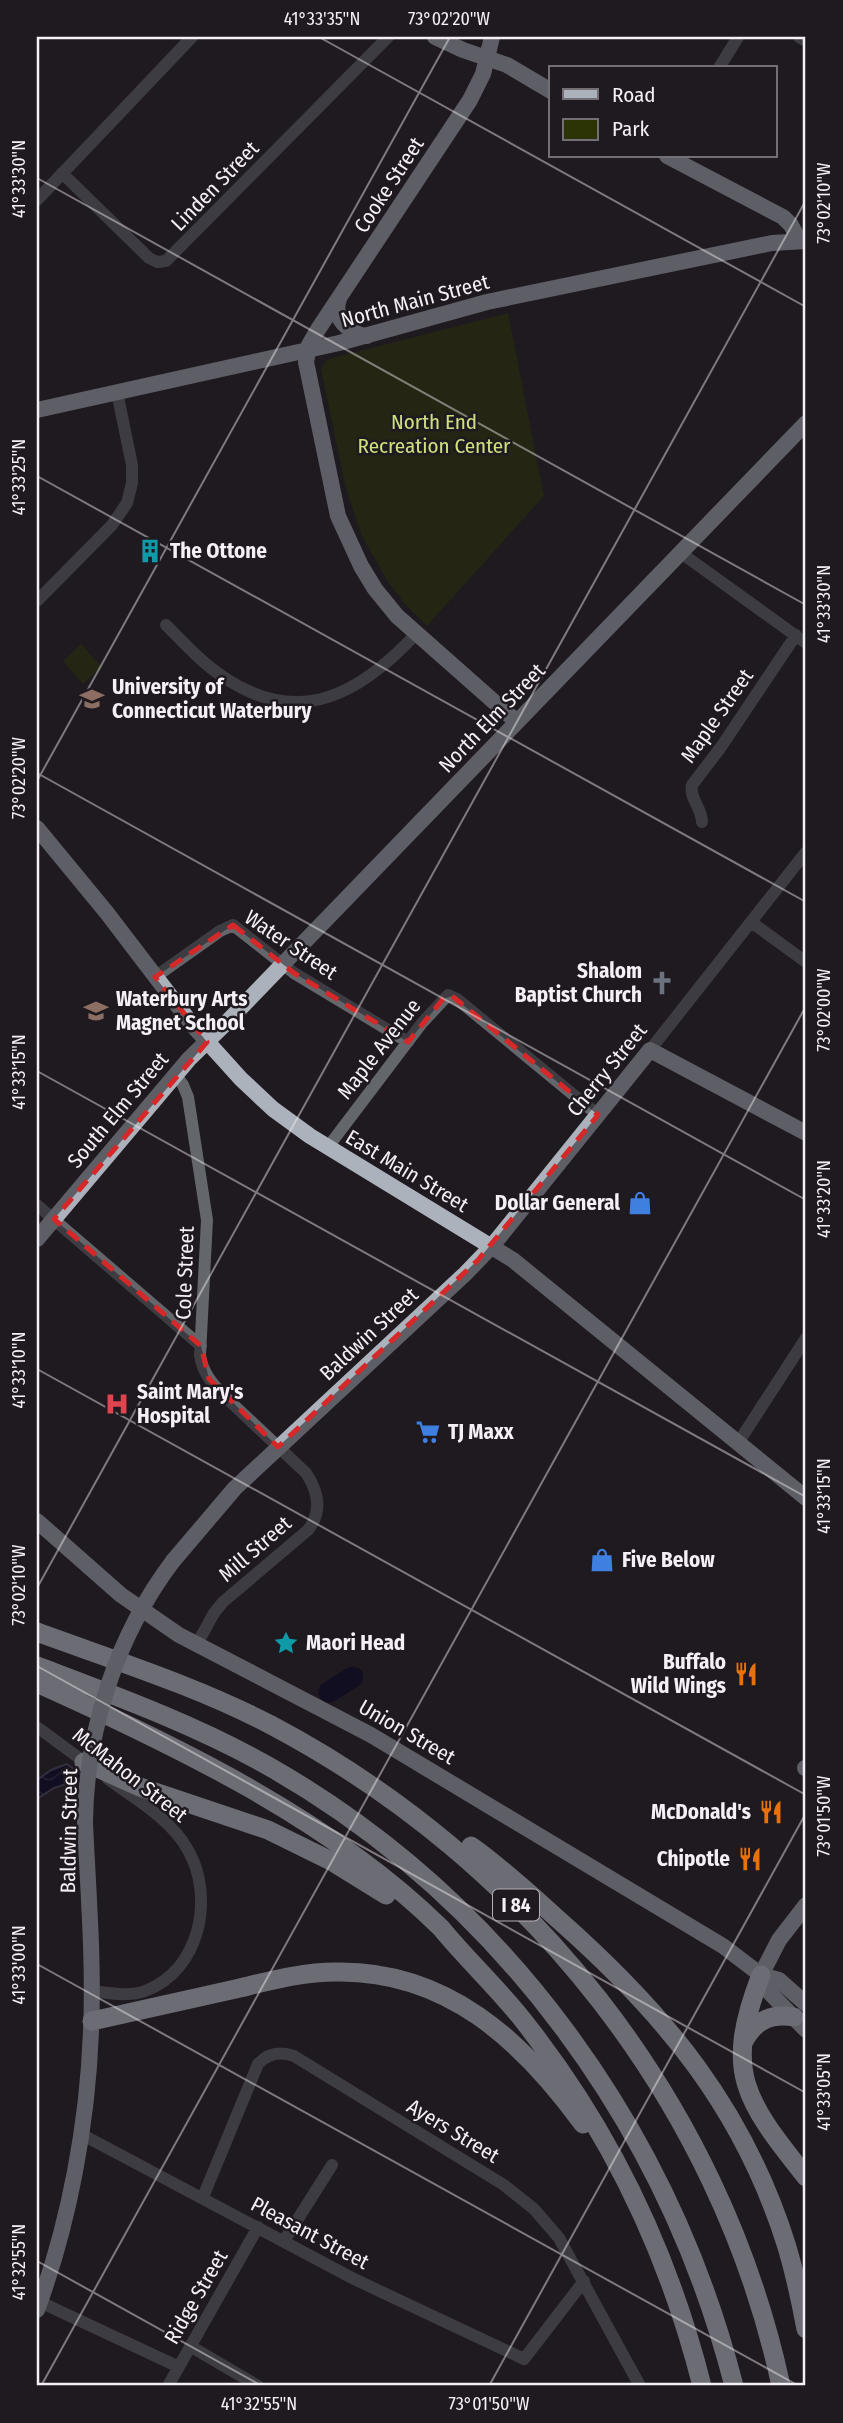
<svg xmlns="http://www.w3.org/2000/svg" width="843" height="2423" font-family="'Fira Sans Condensed',sans-serif">
  <style>
    .green { fill: #2c3304 }
    .water { fill: url(#water-waves); stroke: #494863; stroke-width: 2 }
    .lines { fill: none; stroke-linecap: round; stroke-linejoin: round }
    .river { stroke: #000025; stroke-width: 21 }
    .minor { stroke: #63666a; stroke-width: 12 }
    .major { stroke: #acb2bb; stroke-width: 16 }
    .highway { stroke: #c9d1db; stroke-width: 19 }
    .major-bridge { stroke: #acb2bb; stroke-width: 16 }
    .marked { fill: none; stroke: #d62828; stroke-width: 5; stroke-dasharray: 14 9; stroke-linejoin: round }
    .ticks { fill: none; stroke: #f4f0f5; stroke-width: 2; stroke-opacity: 0.45 }
    .labels { text-anchor: middle; stroke-width: 5; stroke-linejoin: round; paint-order: stroke }
    .shield { fill: #1f1920; stroke: #b4b0b5; stroke-width: 2 }
    .shield-label { font-size: 19px; font-weight: bold; fill: #f4f0f5 }
    .street-label { font-size: 21px; fill: #f4f0f5; stroke: #1f1920 }
    .park-label { font-size: 21px; fill: #cee17f; stroke: #1f1920 }
    .poi-label { font-size: 21px; font-weight: bold; fill: #f4f0f5; stroke: #1f1920; text-anchor: start }
    .neatline { fill: none; stroke: #f4f0f5; stroke-width: 2.5 }
    .ticks-label { font-size: 18px; text-anchor: middle; fill: #f4f0f5 }
  </style>
  <defs>
    <pattern id="water-waves" width="16" height="10" patternUnits="userSpaceOnUse" patternTransform="scale(1.75)"><rect width="16" height="10" fill="#000025"/><path d="M0 5q4-4 8 0t8 0" fill="none" stroke="#262645"/></pattern>
  </defs>
  <rect width="100%" height="100%" fill="#1f1920"/>
  <path class="green" d="M 508,313 L 544,496 L 427,626 L 405,604 L 388,582 L 362,536 L 346,489 L 321,369 L 327,360 L 332,358 Z
    M 81,644 L 102,667 L 83,684 L 63,661 Z"/>
  <path class="water" d="M 67,1764 L 85,1778 L 54,1788 L 37,1799 L 37,1780 L 51,1770 Z"/>
  <g class="lines">
    <path class="river" d="M 329,1692 L 353,1677"/>
    <path class="minor" d="M 799,37 L 806,41
      M 719,68 L 738,37
      M 62,173 L 149,258 L 157,262 L 166,261 L 388,37
      M 37,200 L 192,37
      M 681,553 L 806,643
      M 37,601 L 112,525 L 127,503 L 132,483 L 132,465 L 117,392
      M 166,625 C 184,643 201,662 222,676 C 299,729 360,694 416,634
      M 702,822 C 702,808 689,798 692,785 L 721,747 L 796,635
      M 751,922 L 806,962
      M 155,977 L 220,931 L 233,925 L 294,973 L 408,1042
      M 650,1050 L 806,852
      M 176,1075 L 183,1085 L 188,1097 L 207,1220 L 200,1355 C 202,1371 211,1382 221,1393 L 306,1473 C 318,1491 323,1511 308,1530 L 223,1602 L 214,1613 L 196,1646
      M 328,1147 L 422,1023 L 448,995 L 457,999 L 598,1115
      M 37,1205 L 201,1346
      M 738,1443 L 806,1338
      M 37,1727 L 90,1766
      M 92,1991 C 108,1993 129,1997 145,1991 C 200,1971 215,1897 188,1850 C 171,1819 135,1799 108,1779
      M 81,2134 L 354,2279 L 524,2359 L 584,2281
      M 203,2197 L 258,2064 C 268,2053 280,2051 294,2056 L 504,2185 L 534,2209 L 559,2238 L 640,2386
      M 284,2241 L 332,2165
      M 40,2302 L 179,2367
      M 190,2346 L 258,2386
      M 168,2386 L 258,2227"/>
    <path class="major" d="M 435,37 L 463,50 L 507,65 L 551,91
      M 492,37 L 483,74 L 470,100 L 317,331 L 309,345 L 306,362 L 338,516 L 361,566 L 375,589 L 397,616 L 517,722
      M 667,156 L 783,217 L 791,225 L 799,240
      M 339,299 C 332,317 348,334 367,336
      M 37,410 L 339,343 L 487,302 L 772,243 L 806,241
      M 37,828 L 107,913 L 194,1027 L 241,1079 L 273,1109 L 310,1136 L 513,1260 L 806,1498
      M 37,1239 L 189,1059 L 226,1023 L 806,423
      M 37,1521 L 121,1595 L 179,1635 L 371,1735 L 723,1946 L 761,1975 L 770,1993 L 806,2030
      M 173,1561 L 235,1488 L 465,1274 L 492,1246 L 650,1050 L 806,1133
      M 805,1768 L 806,1768
      M 761,1975 L 779,1940 L 806,1905
      M 761,1975 L 779,1980 L 806,2004
      M 37,2310 C 69,2224 88,2122 91,2030 C 94,1961 88,1891 85,1822"/>
    <path class="highway" d="M 37,1632 C 116,1661 196,1686 271,1725 C 527,1860 720,2102 781,2386
      M 37,1666 C 116,1696 196,1725 270,1767 C 503,1900 668,2128 734,2386
      M 37,1683 C 175,1745 333,1821 441,1928 C 468,1961 500,1990 526,2024 C 610,2131 669,2255 702,2386
      M 84,1762 L 140,1787 L 268,1830 L 331,1861 L 386,1895
      M 471,1846 C 502,1868 531,1895 560,1921 C 666,2015 744,2109 787,2247 C 795,2274 801,2302 806,2329
      M 761,1975 C 723,2073 745,2100 806,2177
      M 92,2021 C 138,2011 185,2000 231,1990 C 266,1982 300,1972 336,1972 C 446,1970 522,2040 583,2124
      M 743,2043 C 754,2021 770,2013 794,2017"/>
    <path class="major-bridge" d="M 85,1822 C 86,1730 117,1635 173,1561"/>
  </g>
  <path d="M0 0H843V2423H0ZM 233,925 L 294,973 L 408,1042 L 443,999 L 452,996 L 598,1115 L 478,1260 L 278,1447 L 209,1379 L 201,1346 L 54,1219 L 207,1042 L 155,977 Z" fill="#1f1920" fill-opacity=".55" fill-rule="evenodd"/>
  <path class="marked" d="M 233,925 L 294,973 L 408,1042 L 443,999 L 452,996 L 598,1115 L 478,1260 L 278,1447 L 209,1379 L 201,1346 L 54,1219 L 207,1042 L 155,977 Z"/>
  <path class="ticks" d="M 319,37 L 806,307M 37,178 L 806,605M 37,476 L 806,902M 37,773 L 806,1200M 37,781 L 450,37M 37,1071 L 806,1497M 37,1369 L 806,1795M 37,1588 L 806,200M 37,1666 L 806,2093M 37,1964 L 799,2386M 37,2261 L 262,2386M 41,2386 L 806,1006M 489,2386 L 806,1813"/>
  <defs>
    <g id="building-bare" transform="scale(1.89)"><path d="M-4-6H4V6H1V3H-1V6H-4ZM-2.5-4.3h1.7v1.8h-1.7ZM.8-4.3h1.7v1.8H.8ZM-2.5-1h1.7V.8h-1.7ZM.8-1h1.7V.8H.8Z" fill="#0f9aa8" stroke="#1f1920" stroke-width="2.5" paint-order="stroke"/></g>
    <g id="university-bare" transform="scale(1.89)"><path d="M0-5L7-2L0 1L-7-2ZM-4 1L0 2.5L4 1V4Q0 6-4 4Z" fill="#8d6e63" stroke="#1f1920" stroke-width="2.5" paint-order="stroke"/></g>
    <g id="church-bare" transform="scale(1.89)"><path d="M-1.2-6h2.4v3.5h3.3v2.4h-3.3V6h-2.4V-.1h-3.3v-2.4h3.3Z" fill="#6b7280" stroke="#1f1920" stroke-width="2.5" paint-order="stroke"/></g>
    <g id="school-bare" transform="scale(1.89)"><path d="M0-5L7-2L0 1L-7-2ZM-4 1L0 2.5L4 1V4Q0 6-4 4Z" fill="#8d6e63" stroke="#1f1920" stroke-width="2.5" paint-order="stroke"/></g>
    <g id="shop-bare" transform="scale(1.89)"><path d="M-5-2.5h2.3a2.7 3.5 0 0 1 5.4 0H5L5.5 6h-11ZM-1.5-2.5h3a1.5 2.3 0 0 0-3 0Z" fill="#3f7fe0" stroke="#1f1920" stroke-width="2.5" paint-order="stroke"/></g>
    <g id="hospital-bare" transform="scale(1.89)"><path d="M-5-5h3v3.5h4V-5h3V5h-3V1.5h-4V5h-3Z" fill="#e0444e" stroke="#1f1920" stroke-width="2.5" paint-order="stroke"/></g>
    <g id="supermarket-bare" transform="scale(1.89)"><path d="M-6-5.5h2.5l.6 2H6L4.5 2H-2.5L-4.4-4H-6ZM-1.5 3.2a1.3 1.3 0 1 0 .1 0ZM3 3.2a1.3 1.3 0 1 0 .1 0Z" fill="#3f7fe0" stroke="#1f1920" stroke-width="2.5" paint-order="stroke"/></g>
    <g id="sight-bare" transform="scale(1.89)"><path d="M0-6L1.8-2.2L6-1.7L2.9 1.2L3.7 5.4L0 3.3L-3.7 5.4L-2.9 1.2L-6-1.7L-1.8-2.2Z" fill="#0f9aa8" stroke="#1f1920" stroke-width="2.5" paint-order="stroke"/></g>
    <g id="restaurant-bare" transform="scale(1.89)"><path d="M-5-6h1v4h1v-4h1v4h1v-4h1v5L-1.5 .5V6h-2V.5L-5-1ZM5-6V6H3V1.5H1.5Q1.5-4 5-6Z" fill="#e8710a" stroke="#1f1920" stroke-width="2.5" paint-order="stroke"/></g>
  </defs>
  <g fill-rule="evenodd">
    <use href="#building-bare" x="150" y="551"/>
    <use href="#university-bare" x="92" y="699"/>
    <use href="#church-bare" x="662" y="983"/>
    <use href="#school-bare" x="96" y="1011"/>
    <use href="#shop-bare" x="640" y="1203"/>
    <use href="#hospital-bare" x="117" y="1404"/>
    <use href="#supermarket-bare" x="428" y="1432"/>
    <use href="#shop-bare" x="602" y="1560"/>
    <use href="#sight-bare" x="286" y="1643"/>
    <use href="#restaurant-bare" x="746" y="1674"/>
    <use href="#restaurant-bare" x="771" y="1812"/>
    <use href="#restaurant-bare" x="750" y="1859"/>
  </g>
  <g class="labels">
    <rect class="shield" x="493" y="1889.5" width="46" height="31" rx="5"/>
    <g class="shield-label">
      <text x="516" y="1912">I 84</text>
    </g>
    <g class="street-label">
      <text transform="translate(389 185) rotate(-57)" y="7">Cooke Street</text>
      <text transform="translate(215 186) rotate(-46)" y="7">Linden Street</text>
      <text transform="translate(415 301) rotate(-15)" y="7">North Main Street</text>
      <text transform="translate(717 716) rotate(-55)" y="7">Maple Street</text>
      <text transform="translate(492 718) rotate(-46)" y="7">North Elm Street</text>
      <text transform="translate(291 945) rotate(34)" y="7">Water Street</text>
      <text transform="translate(379 1049) rotate(-52)" y="7">Maple Avenue</text>
      <text transform="translate(607 1070) rotate(-51)" y="7">Cherry Street</text>
      <text transform="translate(118 1110) rotate(-50)" y="7">South Elm Street</text>
      <text transform="translate(407 1171) rotate(31)" y="7">East Main Street</text>
      <text transform="translate(185 1273) rotate(-88)" y="7">Cole Street</text>
      <text transform="translate(369 1334) rotate(-43)" y="7">Baldwin Street</text>
      <text transform="translate(255 1549) rotate(-41)" y="7">Mill Street</text>
      <text transform="translate(407 1732) rotate(30)" y="7">Union Street</text>
      <text transform="translate(130 1775) rotate(38)" y="7">McMahon Street</text>
      <text transform="translate(69 1831) rotate(-89)" y="7">Baldwin Street</text>
      <text transform="translate(453 2131) rotate(31)" y="7">Ayers Street</text>
      <text transform="translate(310 2233) rotate(28)" y="7">Pleasant Street</text>
      <text transform="translate(196 2297) rotate(-60)" y="7">Ridge Street</text>
    </g>
    <g class="park-label">
      <text x="434" y="429">North End<tspan x="434" dy="24">Recreation Center</tspan></text>
    </g>
    <g class="poi-label">
      <text x="170" y="558">The Ottone</text>
      <text x="112" y="694">University of<tspan x="112" dy="24">Connecticut Waterbury</tspan></text>
      <text x="642" y="978" text-anchor="end">Shalom<tspan x="642" dy="24">Baptist Church</tspan></text>
      <text x="116" y="1006">Waterbury Arts<tspan x="116" dy="24">Magnet School</tspan></text>
      <text x="620" y="1210" text-anchor="end">Dollar General</text>
      <text x="137" y="1399">Saint Mary's<tspan x="137" dy="24">Hospital</tspan></text>
      <text x="448" y="1439">TJ Maxx</text>
      <text x="622" y="1567">Five Below</text>
      <text x="306" y="1650">Maori Head</text>
      <text x="726" y="1669" text-anchor="end">Buffalo<tspan x="726" dy="24">Wild Wings</tspan></text>
      <text x="751" y="1819" text-anchor="end">McDonald's</text>
      <text x="730" y="1866" text-anchor="end">Chipotle</text>
    </g>
  </g>
  <rect width="843" height="2423" fill="none" stroke="#1f1920" stroke-width="77"/>
  <rect x="549" y="66" width="228" height="91" fill="#1f1920" stroke="#746f75" stroke-width="2"/>
  <rect x="563" y="89" width="35" height="10" fill="#acb2bb" stroke="#746f75" stroke-width="2"/>
  <text x="612" y="102" font-size="21" fill="#f4f0f5">Road</text>
  <rect x="563" y="119" width="35" height="21" fill="#2c3304" stroke="#746f75" stroke-width="2"/>
  <text x="612" y="136" font-size="21" fill="#f4f0f5">Park</text>
  <rect x="38" y="38" width="766" height="2346" class="neatline"/>
  <g class="ticks-label">
    <text x="322" y="25">41°33'35"N</text>
    <text x="449" y="25">73°02'20"W</text>
    <text transform="translate(19 179) rotate(-90)" y="6">41°33'30"N</text>
    <text transform="translate(824 203) rotate(-90)" y="6">73°02'10"W</text>
    <text transform="translate(19 477) rotate(-90)" y="6">41°33'25"N</text>
    <text transform="translate(824 604) rotate(-90)" y="6">41°33'30"N</text>
    <text transform="translate(19 778) rotate(-90)" y="6">73°02'20"W</text>
    <text transform="translate(824 1010) rotate(-90)" y="6">73°02'00"W</text>
    <text transform="translate(19 1072) rotate(-90)" y="6">41°33'15"N</text>
    <text transform="translate(824 1199) rotate(-90)" y="6">41°33'20"N</text>
    <text transform="translate(19 1370) rotate(-90)" y="6">41°33'10"N</text>
    <text transform="translate(824 1496) rotate(-90)" y="6">41°33'15"N</text>
    <text transform="translate(19 1585) rotate(-90)" y="6">73°02'10"W</text>
    <text transform="translate(824 1816) rotate(-90)" y="6">73°01'50"W</text>
    <text transform="translate(19 1965) rotate(-90)" y="6">41°33'00"N</text>
    <text transform="translate(824 2092) rotate(-90)" y="6">41°33'05"N</text>
    <text transform="translate(19 2262) rotate(-90)" y="6">41°32'55"N</text>
    <text x="259" y="2410">41°32'55"N</text>
    <text x="489" y="2410">73°01'50"W</text>
  </g>
</svg>
